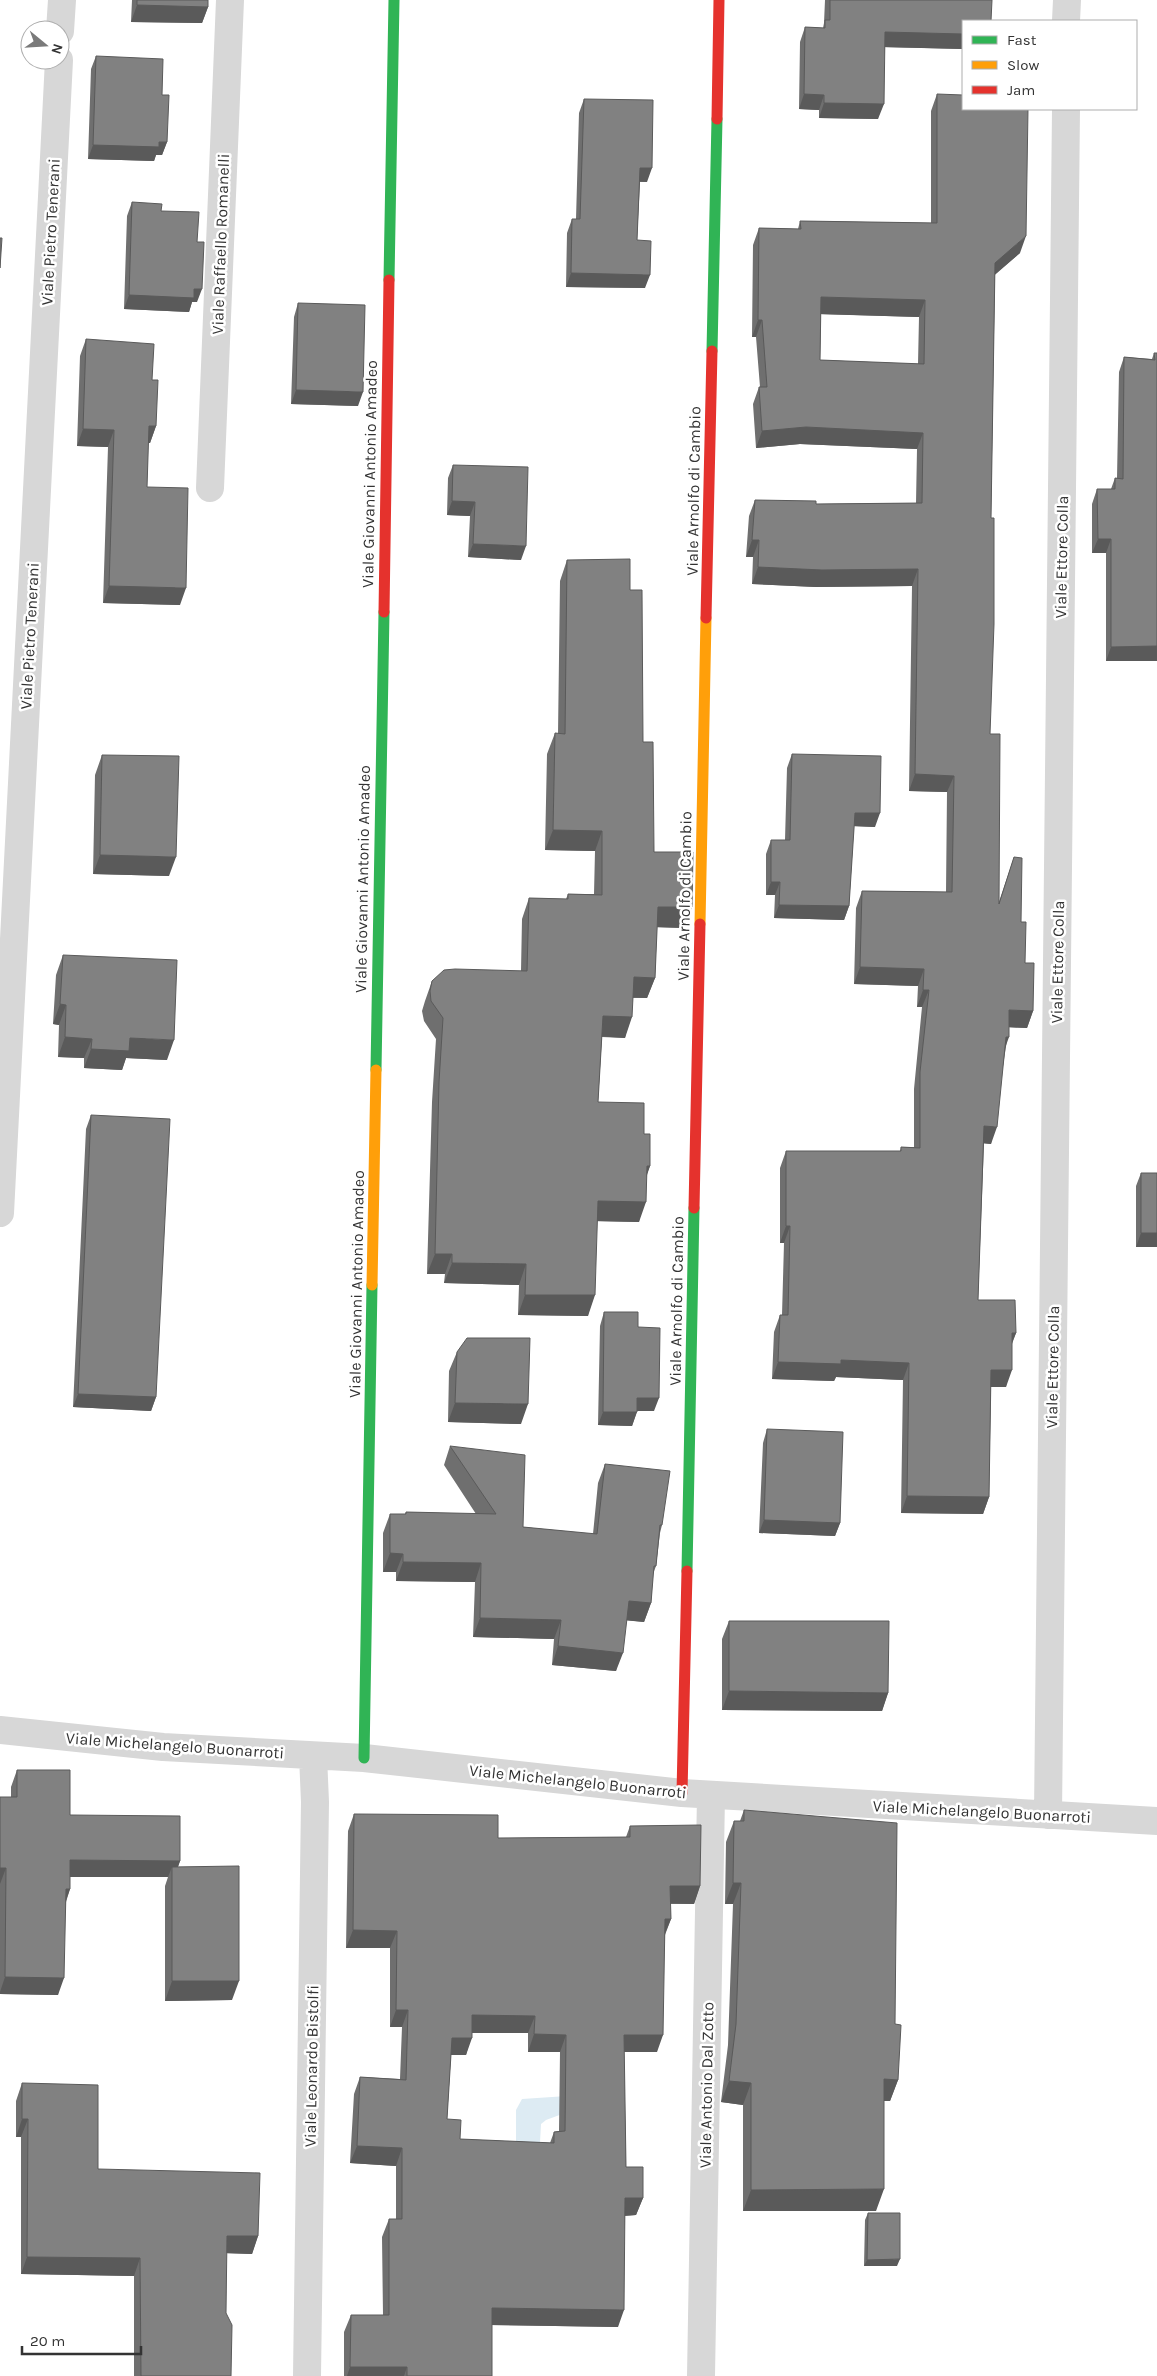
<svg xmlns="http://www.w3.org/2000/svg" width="1157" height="2376" font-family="Karla,sans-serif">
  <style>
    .water { fill: #ddebf3 }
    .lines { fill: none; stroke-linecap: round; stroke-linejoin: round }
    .street { stroke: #d7d7d7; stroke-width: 28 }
    .fast { stroke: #30b455; stroke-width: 11 }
    .slow { stroke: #ff9f0a; stroke-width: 11 }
    .jam { stroke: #e5322d; stroke-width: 11 }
    .wall { fill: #6f6f6f; fill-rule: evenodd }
    .shaded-wall { fill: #5a5a5a }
    .building { fill: #818181; stroke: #5a5a5a; fill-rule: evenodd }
    .labels { text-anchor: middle; stroke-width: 5; stroke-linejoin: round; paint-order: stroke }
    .street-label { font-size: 16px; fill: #333; stroke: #fff }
  </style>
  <rect width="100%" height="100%" fill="#fff"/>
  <path class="water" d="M 567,2096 L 565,2113 L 546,2120 L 541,2124 L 539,2161 L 516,2163 L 516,2110 L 522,2099 Z"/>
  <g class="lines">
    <path class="street" d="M 1066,21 L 1067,0
      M 60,31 L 62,0
      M 210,488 L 230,0
      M 0,1213 L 59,60
      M 0,1730 L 163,1747 L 364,1758 L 682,1793 L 1157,1821
      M 1048,1815 L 1066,109
      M 307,2376 L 315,1802 L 313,1756
      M 701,2376 L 711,1795"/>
    <path class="fast" d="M 389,280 L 394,0
      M 712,351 L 717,119
      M 376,1070 L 384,612
      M 687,1571 L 694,1208
      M 364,1758 L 372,1285"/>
    <path class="slow" d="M 700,924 L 706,618
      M 372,1285 L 376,1070"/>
    <path class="jam" d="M 717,119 L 719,0
      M 384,612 L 389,280
      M 706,618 L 712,351
      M 694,1208 L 700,924
      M 682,1793 L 687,1571"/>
  </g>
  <path class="wall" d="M 132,0 L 208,0 L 208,7 L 202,23 L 131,22 Z
    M 825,0 L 992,0 L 963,21 L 963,49 L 885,47 L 878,119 L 819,118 L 819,110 L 799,109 L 800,42 L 805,27 L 823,28 L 824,23 Z
    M 96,56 L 162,95 L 167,142 L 162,155 L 156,155 L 154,161 L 88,159 L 91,69 Z
    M 937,94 L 1020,253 L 995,274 L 991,518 L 990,734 L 999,902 L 1014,857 L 1025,963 L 1033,1011 L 1027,1028 L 1009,1027 L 991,1144 L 984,1143 L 978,1300 L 1016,1333 L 1012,1344 L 1006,1387 L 991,1387 L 989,1497 L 983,1514 L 901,1513 L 903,1380 L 836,1377 L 834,1381 L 772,1379 L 774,1332 L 780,1315 L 782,1315 L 784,1243 L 780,1243 L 780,1168 L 786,1151 L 900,1151 L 901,1147 L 914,1147 L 914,1089 L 922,1007 L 917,1007 L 918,986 L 854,984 L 856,908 L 862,891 L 946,892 L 947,792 L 909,791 L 912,586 L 816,587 L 752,584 L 753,557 L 746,557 L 749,516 L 755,500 L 816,504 L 916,503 L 917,449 L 800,444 L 756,448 L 753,404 L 759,387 L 760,387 L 756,337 L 752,337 L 753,245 L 759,228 L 798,229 L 800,221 L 931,223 L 931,111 ZM 821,314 L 919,317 L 918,364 L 820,360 Z
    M 584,99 L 647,182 L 640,182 L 637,240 L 645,288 L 566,287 L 567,233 L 572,219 L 576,219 L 579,113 Z
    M 132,202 L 161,211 L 197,242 L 197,302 L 192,302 L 189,312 L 124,309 L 127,216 Z
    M 298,303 L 358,406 L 291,404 L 294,317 Z
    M 86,339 L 152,380 L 156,426 L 150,443 L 148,443 L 147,487 L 180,605 L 103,603 L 108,447 L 77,446 L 80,356 Z
    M 1154,353 L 1157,353 L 1157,661 L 1106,661 L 1106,553 L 1092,553 L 1092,504 L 1097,489 L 1111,489 L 1115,478 L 1117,478 L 1119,372 L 1124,357 L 1152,359 Z
    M 453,465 L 521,560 L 468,557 L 470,516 L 447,515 L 448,478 Z
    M 567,560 L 630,590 L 643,742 L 654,852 L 692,907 L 684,928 L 657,927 L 655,978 L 647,998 L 633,998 L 625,1038 L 602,1037 L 598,1102 L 644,1134 L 650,1166 L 646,1176 L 639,1222 L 597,1221 L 588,1316 L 518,1315 L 519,1285 L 444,1283 L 445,1274 L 427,1274 L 432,1102 L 436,1039 L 424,1021 L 422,1011 L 425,1001 L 432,981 L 521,971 L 522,919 L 529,898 L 566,899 L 568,894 L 594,894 L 595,851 L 545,850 L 547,754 L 555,733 L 558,734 L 560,581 Z
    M 792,754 L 875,827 L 854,826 L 849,906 L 844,920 L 774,918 L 775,895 L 766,895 L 766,854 L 771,840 L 785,840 L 787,768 Z
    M 102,755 L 169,876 L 93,874 L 95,775 Z
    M 63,955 L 167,1060 L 126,1058 L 122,1070 L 84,1068 L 84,1058 L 58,1057 L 59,1025 L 53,1024 L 56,975 Z
    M 91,1115 L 156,1397 L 151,1411 L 73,1407 L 86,1129 Z
    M 1141,1173 L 1157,1173 L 1157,1247 L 1136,1247 L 1136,1186 Z
    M 604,1312 L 638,1327 L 654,1411 L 637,1411 L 632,1426 L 598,1425 L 600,1326 Z
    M 457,1352 L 521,1424 L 448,1422 L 449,1371 Z
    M 767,1429 L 840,1523 L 835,1536 L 759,1533 L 763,1443 Z
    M 450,1446 L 523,1527 L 593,1534 L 598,1483 L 605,1464 L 662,1525 L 660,1533 L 656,1566 L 653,1574 L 651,1603 L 644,1622 L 626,1620 L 616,1671 L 552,1665 L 554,1639 L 473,1637 L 475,1582 L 396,1581 L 396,1572 L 383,1572 L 383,1533 L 390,1514 L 405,1514 L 406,1512 L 476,1514 L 444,1465 Z
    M 729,1621 L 888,1693 L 882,1711 L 722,1710 L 722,1639 Z
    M 17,1770 L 70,1815 L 180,1861 L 178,1867 L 232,2000 L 165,2001 L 165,1886 L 168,1877 L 70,1877 L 70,1889 L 66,1902 L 58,1995 L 0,1994 L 0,1797 L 11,1797 L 11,1787 Z
    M 744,1810 L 895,2024 L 898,2080 L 890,2101 L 884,2101 L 876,2211 L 743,2211 L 743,2105 L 721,2102 L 728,2045 L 733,1904 L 725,1904 L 726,1842 L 734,1821 L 740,1821 Z
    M 354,1814 L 498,1838 L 626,1837 L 630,1826 L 700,1886 L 694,1904 L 670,1904 L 671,1919 L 665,1935 L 657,2052 L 624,2052 L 626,2167 L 643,2198 L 636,2215 L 625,2216 L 618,2327 L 492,2325 L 492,2376 L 344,2376 L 344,2332 L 351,2315 L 383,2315 L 382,2237 L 389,2219 L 396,2219 L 396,2166 L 350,2163 L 354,2094 L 360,2077 L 400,2079 L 402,2027 L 390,2027 L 390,1948 L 346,1948 L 348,1831 ZM 472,2033 L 528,2033 L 528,2052 L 560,2052 L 559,2131 L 554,2132 L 550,2143 L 460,2139 L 447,2119 L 451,2055 L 466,2055 Z
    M 22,2083 L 98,2169 L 258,2236 L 252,2254 L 226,2253 L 226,2313 L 231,2376 L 134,2376 L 134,2276 L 21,2274 L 21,2137 L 16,2137 L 16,2101 Z
    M 868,2213 L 897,2266 L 864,2266 L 865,2220 Z"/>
  <path class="shaded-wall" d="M 137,5 L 208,7 L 202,23 L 131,22 Z
    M 885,32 L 963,34 L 963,49 L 879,47 Z
    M 804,94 L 824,95 L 819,110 L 799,109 Z
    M 824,103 L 884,104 L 878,119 L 819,118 Z
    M 167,142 L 162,155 L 156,155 L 154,161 L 88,159 L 93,145 Z
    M 640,168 L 652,168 L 647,182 L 635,181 Z
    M 1026,236 L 1020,253 L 989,280 L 995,263 Z
    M 571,273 L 650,275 L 645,288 L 566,287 Z
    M 194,289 L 202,289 L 197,302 L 192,302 L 189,312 L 124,309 L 129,295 Z
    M 821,297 L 925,300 L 919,317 L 815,314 Z
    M 758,320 L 762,320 L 756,337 L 752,337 Z
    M 296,390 L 363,392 L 358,406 L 291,404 Z
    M 149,426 L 156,426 L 150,443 L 143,443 Z
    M 806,427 L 923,433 L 917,449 L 800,444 L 756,448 L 762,431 Z
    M 83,429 L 114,430 L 108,447 L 77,446 Z
    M 452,501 L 475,502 L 470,516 L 447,515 Z
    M 1098,539 L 1111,539 L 1106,553 L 1092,553 Z
    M 752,540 L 759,540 L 753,557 L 746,557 Z
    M 473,544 L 526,546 L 521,560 L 468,557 Z
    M 758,567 L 918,569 L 912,586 L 816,587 L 752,584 Z
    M 109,586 L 186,588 L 180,605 L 103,603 Z
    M 1157,646 L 1157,661 L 1106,661 L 1111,647 Z
    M 915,774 L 954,776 L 947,792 L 909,791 Z
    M 855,813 L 880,813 L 875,827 L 850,826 Z
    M 553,830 L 602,831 L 595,851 L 545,850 Z
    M 100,855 L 176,857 L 169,876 L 93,874 Z
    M 771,882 L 780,882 L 775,895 L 766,895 Z
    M 779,905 L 849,906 L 844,920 L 774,918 Z
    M 658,907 L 692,907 L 684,928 L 650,927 Z
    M 860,967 L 924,969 L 918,986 L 854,984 Z
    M 634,977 L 655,978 L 647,998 L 626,997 Z
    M 923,990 L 929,990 L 922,1007 L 917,1007 Z
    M 60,1004 L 66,1005 L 59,1025 L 53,1024 Z
    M 1009,1010 L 1033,1011 L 1027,1028 L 1003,1027 Z
    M 603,1016 L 632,1017 L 625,1038 L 595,1036 Z
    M 65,1037 L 92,1039 L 84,1058 L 58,1057 Z
    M 1006,1037 L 1009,1037 L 1003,1054 Z
    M 130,1038 L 174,1040 L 167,1060 L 126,1058 L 122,1070 L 84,1068 L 91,1049 Z
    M 984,1126 L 997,1127 L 991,1144 L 978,1143 Z
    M 647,1166 L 650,1166 L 643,1187 Z
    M 598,1201 L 646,1202 L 639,1222 L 590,1221 Z
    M 786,1226 L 790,1226 L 784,1243 L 780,1243 Z
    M 1141,1233 L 1157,1233 L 1157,1247 L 1136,1247 Z
    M 435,1254 L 452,1254 L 445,1274 L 427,1274 Z
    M 452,1263 L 526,1264 L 519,1285 L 444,1283 Z
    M 525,1295 L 595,1295 L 588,1316 L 518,1315 Z
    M 1012,1333 L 1016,1333 L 1009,1350 Z
    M 841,1360 L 909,1363 L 903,1380 L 836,1377 L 834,1381 L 772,1379 L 778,1362 Z
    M 991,1370 L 1012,1370 L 1006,1387 L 985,1387 Z
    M 78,1394 L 156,1397 L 151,1411 L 73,1407 Z
    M 637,1398 L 659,1398 L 654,1411 L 632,1411 Z
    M 455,1403 L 528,1404 L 521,1424 L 448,1422 Z
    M 603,1412 L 637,1412 L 632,1426 L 598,1425 Z
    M 907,1496 L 989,1497 L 983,1514 L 901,1513 Z
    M 764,1520 L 840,1523 L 835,1536 L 759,1533 Z
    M 390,1553 L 403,1554 L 396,1572 L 383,1572 Z
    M 403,1562 L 481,1563 L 475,1582 L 396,1581 Z
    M 629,1601 L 651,1603 L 644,1622 L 622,1620 Z
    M 480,1618 L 561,1620 L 554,1639 L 473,1637 Z
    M 558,1646 L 623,1653 L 616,1671 L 552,1665 Z
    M 729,1691 L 888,1693 L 882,1711 L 722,1710 Z
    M 70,1860 L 180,1861 L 174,1877 L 172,1867 L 168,1877 L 64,1877 Z
    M 0,1868 L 6,1868 L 0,1884 Z
    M 733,1883 L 741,1883 L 733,1904 L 725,1904 Z
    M 670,1886 L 700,1886 L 694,1904 L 664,1903 Z
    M 66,1889 L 70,1889 L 64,1906 Z
    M 665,1919 L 671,1919 L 664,1936 Z
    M 353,1930 L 397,1931 L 390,1948 L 346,1948 Z
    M 5,1977 L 64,1978 L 58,1995 L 0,1994 L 0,1992 Z
    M 172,1981 L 239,1981 L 232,2000 L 165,2001 Z
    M 396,2010 L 408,2010 L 402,2027 L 390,2027 Z
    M 472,2015 L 535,2016 L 528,2033 L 466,2033 Z
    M 534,2034 L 566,2035 L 560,2052 L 528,2052 Z
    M 624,2035 L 663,2035 L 657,2052 L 618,2052 Z
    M 452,2038 L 472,2038 L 466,2055 L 446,2055 Z
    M 884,2079 L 898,2080 L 890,2101 L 877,2101 Z
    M 729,2081 L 751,2083 L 743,2105 L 721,2102 Z
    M 22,2119 L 28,2119 L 21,2137 L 16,2137 Z
    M 357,2146 L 402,2148 L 396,2166 L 350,2163 Z
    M 884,2189 L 876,2211 L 743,2211 L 751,2190 Z
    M 625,2198 L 643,2198 L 636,2215 L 619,2216 Z
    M 227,2236 L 258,2236 L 252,2254 L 220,2253 Z
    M 27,2257 L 140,2258 L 134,2276 L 21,2274 Z
    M 900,2259 L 897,2266 L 864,2266 L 867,2260 Z
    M 492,2308 L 624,2310 L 618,2327 L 486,2325 Z
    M 350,2367 L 407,2367 L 404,2376 L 347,2376 Z"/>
  <path class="building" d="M 137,0 L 208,0 L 208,7 L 137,5 Z
    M 830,0 L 992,0 L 991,21 L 963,21 L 963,34 L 885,32 L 884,104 L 824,103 L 824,95 L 804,94 L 805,27 L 825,28 L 825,20 L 830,20 Z
    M 96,56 L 163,59 L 162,95 L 169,95 L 167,142 L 159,142 L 159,147 L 93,145 Z
    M 937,94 L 963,95 L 963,109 L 1028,109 L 1026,236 L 995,263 L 991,518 L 994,518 L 994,624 L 990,734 L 1000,734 L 999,904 L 1014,857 L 1022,858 L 1021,922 L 1026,922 L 1025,963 L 1034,963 L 1033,1011 L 1009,1010 L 1009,1037 L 1006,1037 L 997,1127 L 984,1126 L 978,1300 L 1015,1300 L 1016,1333 L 1012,1333 L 1012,1370 L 991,1370 L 989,1497 L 907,1496 L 909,1363 L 841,1360 L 841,1364 L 778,1362 L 780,1315 L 788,1315 L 790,1226 L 786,1226 L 786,1151 L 901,1151 L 901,1147 L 920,1148 L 920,1072 L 929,990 L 923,990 L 924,969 L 860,967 L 862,891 L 952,892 L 954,776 L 915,774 L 918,569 L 822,570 L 758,567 L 759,540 L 752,540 L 755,500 L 816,501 L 816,504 L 922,503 L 923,433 L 806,427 L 762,431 L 759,387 L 767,387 L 762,320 L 758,320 L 759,228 L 801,229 L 800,221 L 937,223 ZM 821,297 L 925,300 L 924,364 L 820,360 Z
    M 584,99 L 653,100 L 652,168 L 640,168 L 637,240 L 651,241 L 650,275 L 571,273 L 572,219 L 580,219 Z
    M 132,202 L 162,204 L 161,211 L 199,212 L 197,242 L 204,242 L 202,289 L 194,289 L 194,298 L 129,295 Z
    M 0,238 L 2,238 L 0,268 Z
    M 298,303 L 365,305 L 363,392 L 296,390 Z
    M 86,339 L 154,344 L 152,380 L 158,380 L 156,426 L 149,426 L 147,487 L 188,488 L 186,588 L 109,586 L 114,430 L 83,429 Z
    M 1154,353 L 1157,353 L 1157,646 L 1111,647 L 1111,539 L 1098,539 L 1097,489 L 1115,489 L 1115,478 L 1123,479 L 1124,357 L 1155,360 Z
    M 453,465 L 528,467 L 526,546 L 473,544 L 475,502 L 452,501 Z
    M 630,559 L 630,590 L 642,590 L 643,742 L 653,742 L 654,852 L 693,852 L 692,907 L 658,907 L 655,978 L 634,977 L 632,1017 L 603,1016 L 598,1102 L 644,1103 L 644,1134 L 650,1134 L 650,1166 L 647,1166 L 646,1202 L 598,1201 L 595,1295 L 525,1295 L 526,1264 L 452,1263 L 452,1254 L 435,1254 L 439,1082 L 443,1018 L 431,1001 L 430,991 L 432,981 L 444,970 L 455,969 L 527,971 L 529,898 L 568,899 L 568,894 L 602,895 L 602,831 L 553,830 L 555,733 L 565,734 L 567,560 Z
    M 792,754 L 881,756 L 880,813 L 855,813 L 849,906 L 779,905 L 780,882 L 771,882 L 771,840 L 790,840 Z
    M 102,755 L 179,756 L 176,857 L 100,855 Z
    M 63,955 L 177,960 L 174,1040 L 130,1038 L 129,1051 L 91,1049 L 92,1039 L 65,1037 L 66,1005 L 60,1004 Z
    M 91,1115 L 170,1119 L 156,1397 L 78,1394 Z
    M 1141,1173 L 1157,1173 L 1157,1233 L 1141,1233 Z
    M 604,1312 L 638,1312 L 638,1327 L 660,1328 L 659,1398 L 637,1398 L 637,1412 L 603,1412 Z
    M 467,1338 L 530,1338 L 528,1404 L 455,1403 L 457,1352 Z
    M 767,1429 L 843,1432 L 840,1523 L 764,1520 Z
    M 450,1446 L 525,1455 L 523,1527 L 597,1534 L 605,1464 L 670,1471 L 662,1525 L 660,1525 L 656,1566 L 654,1566 L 651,1603 L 629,1601 L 623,1653 L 558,1646 L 561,1620 L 480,1618 L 481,1563 L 403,1562 L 403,1554 L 390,1553 L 390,1514 L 406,1514 L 406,1512 L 496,1514 Z
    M 729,1621 L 889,1621 L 888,1693 L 729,1691 Z
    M 17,1770 L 70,1770 L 70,1815 L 180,1816 L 180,1861 L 70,1860 L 70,1889 L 66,1889 L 64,1978 L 5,1977 L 6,1868 L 0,1868 L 0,1797 L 17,1797 Z
    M 744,1810 L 897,1823 L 895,2024 L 901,2025 L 898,2080 L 884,2079 L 884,2189 L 751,2190 L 751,2083 L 729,2081 L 736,2024 L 741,1883 L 733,1883 L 734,1821 L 744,1821 Z
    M 354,1814 L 498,1815 L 498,1838 L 630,1837 L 630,1826 L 701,1825 L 700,1886 L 670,1886 L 671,1919 L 665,1919 L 663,2035 L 624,2035 L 626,2167 L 643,2167 L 643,2198 L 625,2198 L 624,2310 L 492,2308 L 492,2376 L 407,2376 L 407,2367 L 350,2367 L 351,2315 L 389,2315 L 389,2219 L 402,2219 L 402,2148 L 357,2146 L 360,2077 L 406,2080 L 408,2010 L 396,2010 L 397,1931 L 353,1930 ZM 472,2015 L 535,2016 L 534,2034 L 566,2035 L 565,2131 L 554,2132 L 554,2143 L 460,2139 L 461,2120 L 447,2119 L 452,2038 L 472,2038 Z
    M 239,1866 L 239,1981 L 172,1981 L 172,1867 Z
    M 22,2083 L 98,2085 L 98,2169 L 260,2173 L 258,2236 L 227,2236 L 226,2313 L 232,2325 L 231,2376 L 141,2376 L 140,2258 L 27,2257 L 28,2119 L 22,2119 Z
    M 868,2213 L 900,2213 L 900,2259 L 867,2260 Z"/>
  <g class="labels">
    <g class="street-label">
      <text transform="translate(50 232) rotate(-87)" y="6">Viale Pietro Tenerani</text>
      <text transform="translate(220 244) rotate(-88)" y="6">Viale Raffaello Romanelli</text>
      <text transform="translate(369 474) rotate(-89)" y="6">Viale Giovanni Antonio Amadeo</text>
      <text transform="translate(693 491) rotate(-89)" y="6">Viale Arnolfo di Cambio</text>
      <text transform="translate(1061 557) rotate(-89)" y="6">Viale Ettore Colla</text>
      <text transform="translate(29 636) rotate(-87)" y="6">Viale Pietro Tenerani</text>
      <text transform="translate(362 879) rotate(-89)" y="6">Viale Giovanni Antonio Amadeo</text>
      <text transform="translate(684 896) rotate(-89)" y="6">Viale Arnolfo di Cambio</text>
      <text transform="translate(1057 962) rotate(-89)" y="6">Viale Ettore Colla</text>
      <text transform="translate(356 1284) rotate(-89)" y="6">Viale Giovanni Antonio Amadeo</text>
      <text transform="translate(676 1301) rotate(-89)" y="6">Viale Arnolfo di Cambio</text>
      <text transform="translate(1052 1367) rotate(-89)" y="6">Viale Ettore Colla</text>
      <text transform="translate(175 1745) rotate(4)" y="6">Viale Michelangelo Buonarroti</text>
      <text transform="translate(578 1781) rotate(6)" y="6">Viale Michelangelo Buonarroti</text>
      <text transform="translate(982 1811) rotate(3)" y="6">Viale Michelangelo Buonarroti</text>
      <text transform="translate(311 2066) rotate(-89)" y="6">Viale Leonardo Bistolfi</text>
      <text transform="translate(706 2085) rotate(-89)" y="6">Viale Antonio Dal Zotto</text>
    </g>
  </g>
  <rect x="962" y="20" width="175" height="90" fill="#ffffff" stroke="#adadad"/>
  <rect x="972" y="36" width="25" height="8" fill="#30b455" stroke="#adadad"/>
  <text x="1007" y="45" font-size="15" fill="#333333">Fast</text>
  <rect x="972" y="61" width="25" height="8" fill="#ff9f0a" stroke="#adadad"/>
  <text x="1007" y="70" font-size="15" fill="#333333">Slow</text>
  <rect x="972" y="86" width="25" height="8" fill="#e5322d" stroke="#adadad"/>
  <text x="1007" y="95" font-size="15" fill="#333333">Jam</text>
  <g transform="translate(45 45) rotate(108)"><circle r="24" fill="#ffffff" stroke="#adadad"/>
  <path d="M0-4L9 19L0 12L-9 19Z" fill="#7a7a7a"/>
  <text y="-8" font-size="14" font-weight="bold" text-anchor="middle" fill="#333333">N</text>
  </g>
  <path d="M22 2346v8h119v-8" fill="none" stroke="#333333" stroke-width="2.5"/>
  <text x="30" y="2346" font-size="15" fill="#333333" stroke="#ffffff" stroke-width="4" paint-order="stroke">20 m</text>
</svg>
